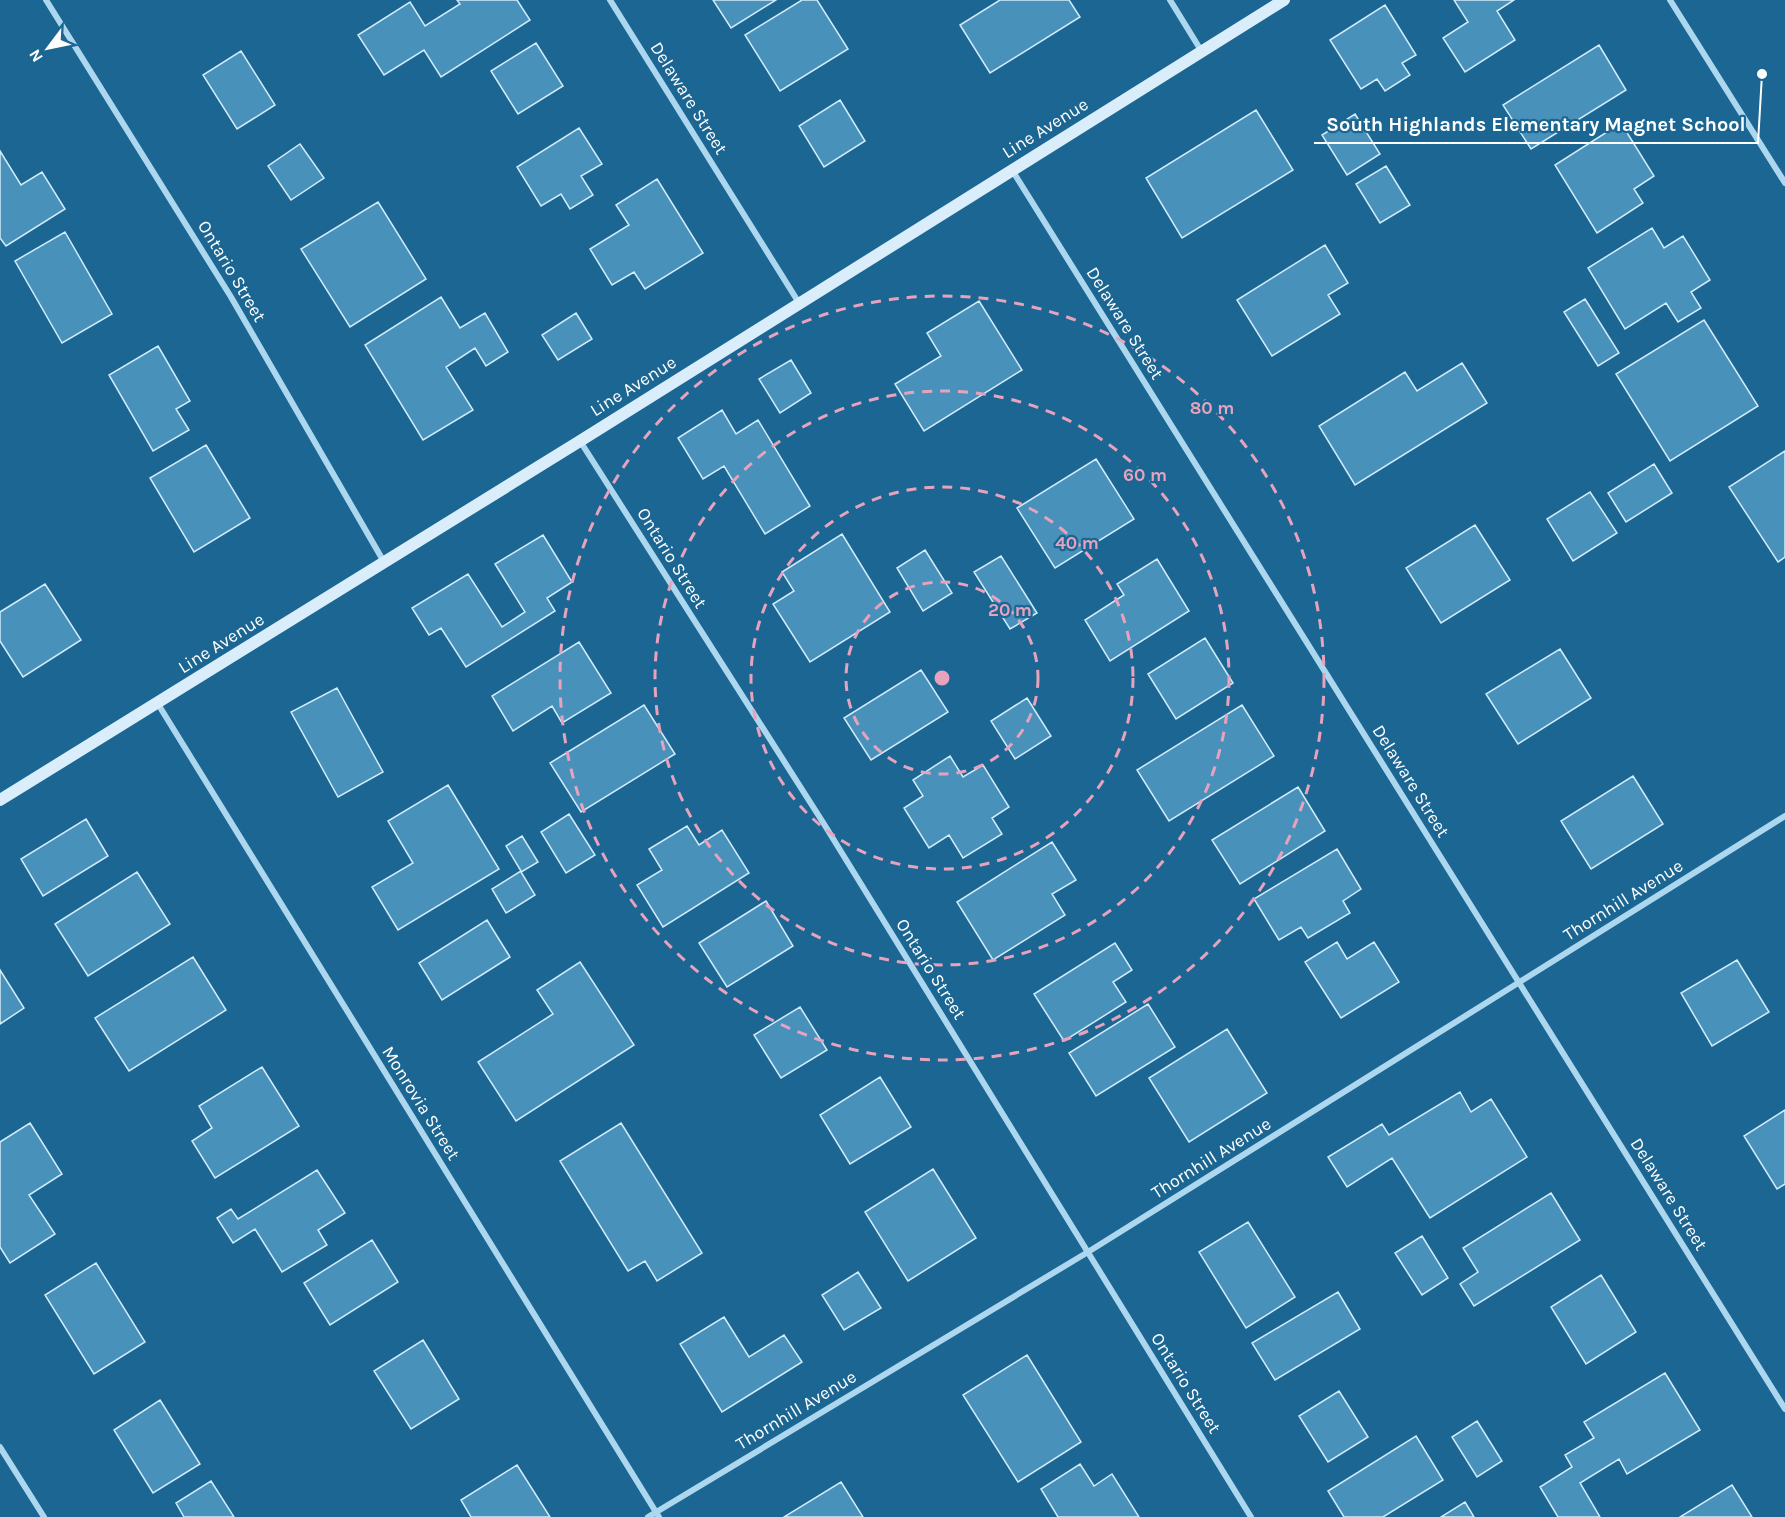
<svg xmlns="http://www.w3.org/2000/svg" width="1785" height="1517" font-family="Karla,sans-serif">
  <style>
    .building { fill: #4891bb; stroke: #d2ecfa; stroke-width: 1.5 }
    .lines { fill: none; stroke-linecap: round; stroke-linejoin: round }
    .street { stroke: #acd7ef; stroke-width: 6 }
    .secondary { stroke: #d9eefa; stroke-width: 12 }
    .ring { fill: none; stroke: #e7a3bd; stroke-width: 3; stroke-dasharray: 10 8 }
    .labels { text-anchor: middle; stroke-width: 4.5; stroke-linejoin: round; paint-order: stroke }
    .street-label { font-size: 18px; fill: #fff; stroke: #1b6692 }
    .centre { fill: #e7a3bd; stroke: #1b6692; stroke-width: 3 }
    .ring-label { font-size: 18px; text-anchor: middle; font-weight: bold; fill: #e7a3bd; stroke: #1b6692; stroke-width: 4.5; stroke-linejoin: round; paint-order: stroke }
    .leader { fill: none; stroke: #fff; stroke-width: 2 }
    .callout-dot { fill: #fff; stroke: #1b6692; stroke-width: 2 }
    .callout-label { font-size: 20px; text-anchor: middle; font-weight: bold; fill: #fff; stroke: #1b6692; stroke-width: 4.5; stroke-linejoin: round; paint-order: stroke }
  </style>
  <rect width="100%" height="100%" fill="#1b6692"/>
  <path class="building" d="M 457,0 L 517,0 L 530,20 L 441,77 L 424,50 L 384,75 L 358,35 L 410,2 L 425,26 L 460,4 Z
    M 713,0 L 776,0 L 731,28 Z
    M 802,0 L 817,0 L 848,49 L 780,91 L 745,35 Z
    M 1000,0 L 1069,0 L 1080,17 L 990,73 L 960,25 Z
    M 1454,0 L 1514,0 L 1497,11 L 1515,40 L 1465,72 L 1443,38 L 1468,22 Z
    M 1385,5 L 1416,55 L 1402,63 L 1410,75 L 1385,91 L 1377,79 L 1361,89 L 1330,40 Z
    M 536,43 L 563,86 L 518,114 L 491,71 Z
    M 1599,45 L 1626,90 L 1531,149 L 1503,105 Z
    M 241,51 L 275,105 L 237,129 L 203,75 Z
    M 840,100 L 865,141 L 824,167 L 799,126 Z
    M 1256,110 L 1293,170 L 1182,238 L 1146,178 Z
    M 1355,114 L 1380,154 L 1347,175 L 1322,135 Z
    M 1621,123 L 1654,176 L 1634,189 L 1643,203 L 1597,233 L 1555,165 Z
    M 579,128 L 602,164 L 581,176 L 593,195 L 570,209 L 561,194 L 541,206 L 517,167 Z
    M 300,144 L 324,178 L 291,200 L 268,166 Z
    M 0,151 L 21,185 L 42,172 L 65,209 L 6,246 L 0,238 Z
    M 1386,166 L 1410,205 L 1380,223 L 1356,184 Z
    M 657,179 L 703,253 L 645,289 L 634,272 L 612,285 L 590,249 L 629,225 L 616,205 Z
    M 378,202 L 426,279 L 350,327 L 301,249 Z
    M 1652,228 L 1664,248 L 1683,236 L 1710,280 L 1691,292 L 1701,308 L 1678,322 L 1666,303 L 1625,329 L 1588,268 Z
    M 65,232 L 112,314 L 62,343 L 15,261 Z
    M 1325,245 L 1348,283 L 1328,295 L 1340,314 L 1272,356 L 1237,300 Z
    M 441,297 L 460,328 L 485,313 L 508,352 L 486,366 L 475,348 L 446,367 L 473,410 L 423,440 L 365,345 Z
    M 1585,299 L 1619,353 L 1598,366 L 1564,312 Z
    M 979,301 L 1022,370 L 924,431 L 895,384 L 941,356 L 927,333 Z
    M 576,313 L 592,339 L 558,360 L 542,335 Z
    M 1704,320 L 1758,406 L 1670,461 L 1616,374 Z
    M 158,346 L 190,401 L 176,409 L 189,430 L 153,451 L 109,375 Z
    M 791,360 L 811,393 L 780,413 L 759,379 Z
    M 1462,363 L 1487,403 L 1355,485 L 1319,426 L 1405,372 L 1417,391 Z
    M 722,410 L 736,434 L 758,420 L 810,506 L 765,534 L 724,466 L 703,479 L 678,438 Z
    M 206,445 L 250,518 L 194,552 L 150,478 Z
    M 1785,451 L 1785,557 L 1778,562 L 1729,487 Z
    M 1096,459 L 1134,519 L 1055,568 L 1017,508 Z
    M 1654,464 L 1672,493 L 1626,522 L 1608,493 Z
    M 1590,492 L 1617,533 L 1573,561 L 1547,519 Z
    M 1475,525 L 1510,580 L 1441,623 L 1406,568 Z
    M 842,534 L 890,612 L 810,662 L 773,604 L 794,591 L 782,572 Z
    M 543,535 L 572,582 L 547,598 L 555,611 L 466,667 L 441,628 L 429,635 L 412,608 L 468,574 L 502,627 L 525,612 L 495,564 Z
    M 925,550 L 952,593 L 923,611 L 897,568 Z
    M 1001,556 L 1037,613 L 1010,629 L 974,572 Z
    M 1157,559 L 1189,611 L 1110,661 L 1085,620 L 1124,595 L 1117,584 Z
    M 45,584 L 81,640 L 23,677 L 0,641 L 0,612 Z
    M 1205,638 L 1233,683 L 1176,719 L 1148,674 Z
    M 579,642 L 611,693 L 562,723 L 552,706 L 513,731 L 492,696 Z
    M 1560,649 L 1591,698 L 1518,744 L 1486,694 Z
    M 921,670 L 948,712 L 871,760 L 844,718 Z
    M 337,688 L 383,772 L 338,797 L 291,712 Z
    M 1027,698 L 1051,736 L 1015,759 L 991,721 Z
    M 644,705 L 675,754 L 581,812 L 550,763 Z
    M 1242,705 L 1274,756 L 1169,821 L 1137,770 Z
    M 950,756 L 963,777 L 983,765 L 1009,807 L 992,818 L 1002,834 L 963,858 L 949,835 L 929,848 L 904,808 L 923,796 L 913,780 Z
    M 1633,776 L 1663,824 L 1591,869 L 1561,821 Z
    M 448,785 L 499,869 L 398,930 L 372,887 L 413,863 L 388,821 Z
    M 1298,787 L 1325,831 L 1240,884 L 1212,840 Z
    M 569,814 L 595,855 L 566,873 L 541,832 Z
    M 86,819 L 108,856 L 43,896 L 21,859 Z
    M 687,826 L 699,845 L 722,830 L 749,873 L 663,927 L 637,885 L 662,870 L 649,849 Z
    M 522,836 L 538,862 L 521,872 L 535,895 L 506,913 L 492,889 L 521,871 L 506,846 Z
    M 1052,842 L 1076,880 L 1052,894 L 1065,915 L 993,960 L 957,902 Z
    M 1337,849 L 1361,889 L 1343,901 L 1350,913 L 1308,938 L 1301,927 L 1279,940 L 1254,899 Z
    M 137,872 L 170,924 L 88,976 L 55,924 Z
    M 766,901 L 793,946 L 727,987 L 699,943 Z
    M 487,920 L 510,957 L 442,1000 L 419,963 Z
    M 1337,942 L 1347,959 L 1374,942 L 1399,982 L 1341,1018 L 1305,962 Z
    M 1115,943 L 1132,970 L 1113,982 L 1126,1002 L 1064,1041 L 1034,994 Z
    M 193,957 L 226,1010 L 129,1071 L 95,1018 Z
    M 1737,960 L 1769,1012 L 1712,1046 L 1681,993 Z
    M 580,962 L 634,1045 L 516,1121 L 478,1062 L 553,1014 L 537,990 Z
    M 0,970 L 24,1008 L 0,1024 Z
    M 1148,1004 L 1175,1047 L 1096,1096 L 1069,1053 Z
    M 800,1007 L 827,1050 L 781,1078 L 754,1035 Z
    M 1227,1029 L 1267,1093 L 1189,1142 L 1149,1078 Z
    M 262,1067 L 299,1126 L 215,1178 L 192,1141 L 212,1128 L 199,1106 Z
    M 880,1077 L 911,1127 L 850,1164 L 820,1115 Z
    M 1460,1092 L 1471,1112 L 1491,1099 L 1527,1157 L 1430,1218 L 1392,1158 L 1347,1187 L 1328,1157 L 1382,1124 L 1389,1135 Z
    M 1785,1110 L 1785,1184 L 1777,1189 L 1744,1136 Z
    M 30,1123 L 62,1174 L 29,1195 L 55,1234 L 10,1263 L 0,1247 L 0,1142 Z
    M 621,1123 L 702,1253 L 657,1281 L 645,1261 L 628,1271 L 560,1161 Z
    M 933,1169 L 976,1238 L 908,1281 L 865,1212 Z
    M 317,1170 L 345,1213 L 318,1230 L 327,1245 L 282,1272 L 255,1229 L 233,1243 L 217,1218 L 231,1209 L 238,1219 Z
    M 1551,1193 L 1580,1240 L 1474,1306 L 1460,1284 L 1478,1272 L 1463,1248 Z
    M 1248,1222 L 1295,1297 L 1246,1328 L 1199,1252 Z
    M 1422,1236 L 1448,1278 L 1422,1295 L 1395,1253 Z
    M 372,1240 L 398,1282 L 330,1325 L 304,1283 Z
    M 96,1263 L 145,1342 L 94,1374 L 45,1295 Z
    M 858,1272 L 881,1308 L 844,1330 L 822,1295 Z
    M 1601,1275 L 1636,1332 L 1586,1364 L 1551,1307 Z
    M 1338,1292 L 1360,1329 L 1275,1380 L 1252,1343 Z
    M 724,1317 L 749,1357 L 784,1335 L 802,1362 L 722,1412 L 680,1344 Z
    M 423,1340 L 459,1399 L 411,1429 L 374,1371 Z
    M 1027,1355 L 1081,1442 L 1018,1482 L 963,1395 Z
    M 1665,1373 L 1700,1430 L 1627,1474 L 1619,1459 L 1580,1483 L 1600,1517 L 1558,1517 L 1540,1487 L 1572,1467 L 1565,1455 L 1594,1438 L 1584,1422 Z
    M 1339,1391 L 1368,1437 L 1328,1462 L 1299,1416 Z
    M 160,1400 L 200,1464 L 153,1493 L 114,1430 Z
    M 1477,1421 L 1502,1461 L 1477,1477 L 1452,1437 Z
    M 1416,1436 L 1443,1480 L 1383,1517 L 1344,1517 L 1328,1491 Z
    M 1080,1464 L 1094,1486 L 1112,1474 L 1139,1517 L 1058,1517 L 1041,1489 Z
    M 517,1465 L 550,1517 L 471,1517 L 461,1500 Z
    M 211,1481 L 234,1517 L 184,1517 L 176,1503 Z
    M 841,1482 L 863,1517 L 784,1517 Z
    M 1732,1485 L 1752,1517 L 1680,1517 Z
    M 1465,1502 L 1474,1517 L 1441,1517 Z"/>
  <g class="lines">
    <path class="street" d="M 46,0 L 231,297 L 384,562
      M 610,0 L 799,303
      M 1170,0 L 1202,52
      M 1670,0 L 1785,183
      M 1012,170 L 1785,1409
      M 580,441 L 824,824 L 1251,1517
      M 158,704 L 659,1517
      M 0,1447 L 44,1517
      M 648,1517 L 1088,1252 L 1785,816"/>
    <path class="secondary" d="M 0,800 L 580,441 L 1284,0"/>
  </g>
  <g class="ring">
    <circle cx="942" cy="678" r="96"/>
    <circle cx="942" cy="678" r="191"/>
    <circle cx="942" cy="678" r="287"/>
    <circle cx="942" cy="678" r="382"/>
  </g>
  <g class="labels">
    <g class="street-label">
      <text transform="translate(689 98) rotate(58)" y="6">Delaware Street</text>
      <text transform="translate(1045 128) rotate(-32)" y="6">Line Avenue</text>
      <text transform="translate(232 271) rotate(59)" y="6">Ontario Street</text>
      <text transform="translate(1125 323) rotate(58)" y="6">Delaware Street</text>
      <text transform="translate(633 386) rotate(-32)" y="6">Line Avenue</text>
      <text transform="translate(672 558) rotate(58)" y="6">Ontario Street</text>
      <text transform="translate(221 643) rotate(-32)" y="6">Line Avenue</text>
      <text transform="translate(1411 781) rotate(58)" y="6">Delaware Street</text>
      <text transform="translate(1623 900) rotate(-32)" y="6">Thornhill Avenue</text>
      <text transform="translate(931 969) rotate(58)" y="6">Ontario Street</text>
      <text transform="translate(421 1103) rotate(58)" y="6">Monrovia Street</text>
      <text transform="translate(1211 1158) rotate(-32)" y="6">Thornhill Avenue</text>
      <text transform="translate(1669 1194) rotate(58)" y="6">Delaware Street</text>
      <text transform="translate(1186 1383) rotate(58)" y="6">Ontario Street</text>
      <text transform="translate(796 1410) rotate(-31)" y="6">Thornhill Avenue</text>
    </g>
  </g>
  <circle cx="942" cy="678" r="9" class="centre"/>
  <g class="ring-label">
    <text x="1212" y="414">80 m</text>
    <text x="1145" y="481">60 m</text>
    <text x="1077" y="549">40 m</text>
    <text x="1010" y="616">20 m</text>
  </g>
  <path class="leader" d="M1762 74L1758 143H1314"/>
  <circle class="callout-dot" cx="1762" cy="74" r="6"/>
  <g class="callout-label">
    <text x="1536" y="131">South Highlands Elementary Magnet School</text>
  </g>
  <g transform="translate(48 48) rotate(238)" stroke="#1b6692" stroke-width="4.5" paint-order="stroke">
  <path d="M0-4.5L10 22L0 15L-10 22Z" fill="#ffffff"/>
  <text y="-9" font-size="16" font-weight="bold" text-anchor="middle" fill="#ffffff">N</text>
  </g>
</svg>
